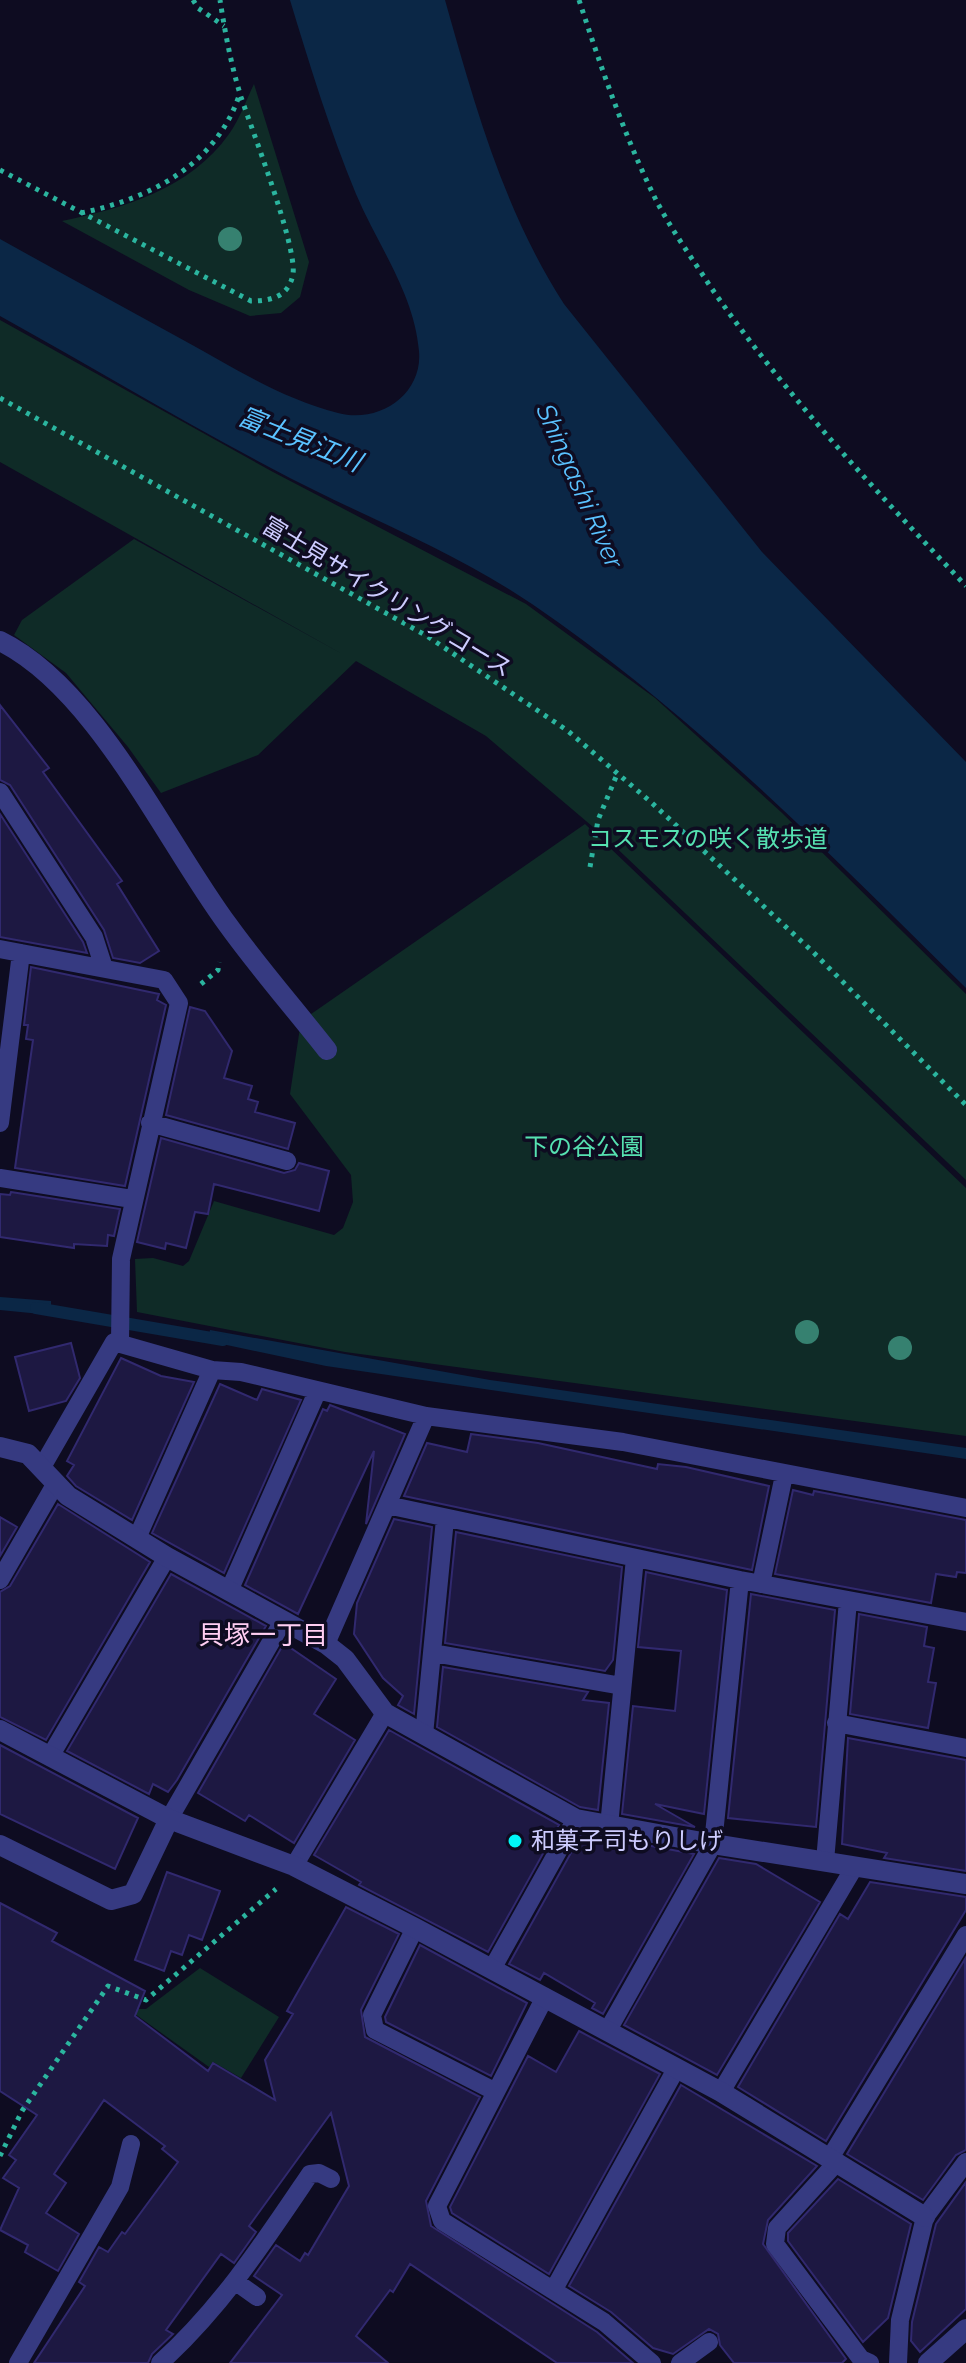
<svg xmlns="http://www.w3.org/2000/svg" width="966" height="2363" font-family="Raleway,'Noto Sans JP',sans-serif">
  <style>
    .green { fill: #0f2b27 }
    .water { fill: #0b2746 }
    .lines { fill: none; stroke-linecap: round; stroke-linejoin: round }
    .stream { stroke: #0b2746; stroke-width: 12 }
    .building { fill: #1d1842; stroke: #31296f; stroke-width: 2 }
    .path { stroke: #2bb59f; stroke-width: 5; stroke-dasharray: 4 6; stroke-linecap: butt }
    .lane { stroke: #363a81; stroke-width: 18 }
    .street { stroke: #363a81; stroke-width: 20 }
    .tree { fill: #368170 }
    .poi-dot { fill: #00f6f7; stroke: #0e0c21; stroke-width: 3 }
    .labels { text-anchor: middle; stroke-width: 7; stroke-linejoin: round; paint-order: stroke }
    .street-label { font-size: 24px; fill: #cdccff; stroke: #0e0c21 }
    .park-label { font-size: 24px; fill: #56e1b1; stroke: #0e0c21 }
    .poi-label { font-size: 24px; fill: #cdccff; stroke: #0e0c21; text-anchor: start }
    .water-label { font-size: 26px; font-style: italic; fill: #5ac2ff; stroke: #0e0c21 }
    .neighbourhood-label { font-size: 26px; fill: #ffcef2; stroke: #0e0c21 }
  </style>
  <rect width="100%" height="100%" fill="#0e0c21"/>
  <path class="green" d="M 254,84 L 309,262 L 300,297 L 281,313 L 250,316 L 189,290 L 62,221 C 124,208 190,189 229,134 C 240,119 246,100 254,84 Z
    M 0,320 L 273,472 L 526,604 L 655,698 L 781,812 L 966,994 L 966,1180 L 606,838 L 486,736 L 356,661 L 258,755 L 161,793 L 128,747 L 66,673 L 14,635 L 22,620 L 134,539 L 344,655 L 0,462 Z
    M 585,824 L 966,1188 L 966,1436 L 345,1352 L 137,1312 L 135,1259 L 153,1258 L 183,1266 L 189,1261 L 214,1201 L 334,1235 L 343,1228 L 353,1202 L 351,1175 L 290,1094 L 301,1021 Z
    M 200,1968 L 279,2017 L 241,2078 L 213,2062 L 209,2067 L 128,2009 L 146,2009 Z"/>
  <path class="water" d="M 290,0 L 445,0 C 475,106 504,211 564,304 L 762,552 L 966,762 L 966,988 C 828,852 693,714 532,604 C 450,548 356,514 269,467 C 178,419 90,366 0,316 L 0,239 C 61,273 123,307 185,341 C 234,368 283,399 338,413 C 378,424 423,395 419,351 C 414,293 378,246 356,194 C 330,131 310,66 290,0 Z
    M 0,1297 L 51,1301 L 51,1315 L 0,1310 Z
    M 210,1330 L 490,1380 L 966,1448 L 966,1459 L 326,1366 L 208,1341 Z"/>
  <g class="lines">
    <path class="stream" d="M 36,1308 L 223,1340"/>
  </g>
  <path class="building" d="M 0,705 L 49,768 L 43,772 L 122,881 L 117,884 L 159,951 L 140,963 L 113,958 L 104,930 L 10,785 L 0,780 Z
    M 0,814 L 83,942 L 87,953 L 0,937 Z
    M 31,967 L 159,994 L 157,1000 L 166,1005 L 125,1186 L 15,1168 L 33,1040 L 26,1039 L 28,1025 L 24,1025 Z
    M 190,1007 L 205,1011 L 232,1051 L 224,1078 L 252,1086 L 248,1099 L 258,1102 L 255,1112 L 295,1123 L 288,1149 L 166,1115 Z
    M 161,1138 L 284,1173 L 295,1170 L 299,1163 L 329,1171 L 319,1211 L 214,1184 L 208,1214 L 195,1212 L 186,1248 L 166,1243 L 165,1249 L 137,1242 Z
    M 11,1192 L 120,1209 L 114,1236 L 108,1235 L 107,1246 L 74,1244 L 74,1248 L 0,1237 L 0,1194 L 10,1195 Z
    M 71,1343 L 80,1378 L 66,1401 L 29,1411 L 15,1357 Z
    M 121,1358 L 161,1376 L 194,1382 L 132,1520 L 76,1486 L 67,1476 L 74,1465 L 67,1461 Z
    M 220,1384 L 257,1400 L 262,1389 L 301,1400 L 224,1573 L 152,1533 Z
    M 330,1405 L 405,1434 L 366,1524 L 374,1451 L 298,1614 L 245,1585 L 323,1409 L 327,1411 Z
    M 471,1434 L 538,1443 L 657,1469 L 658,1464 L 686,1467 L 769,1486 L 752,1570 L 404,1496 L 427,1443 L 467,1452 Z
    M 793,1490 L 813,1495 L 814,1491 L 966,1520 L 966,1573 L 957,1572 L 956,1577 L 936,1574 L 931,1603 L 775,1574 Z
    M 58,1504 L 150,1562 L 46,1740 L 0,1717 L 0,1592 L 10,1586 Z
    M 0,1517 L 17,1527 L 0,1556 Z
    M 394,1519 L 432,1527 L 414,1714 L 398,1705 L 403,1696 L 383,1678 L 354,1634 L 357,1603 Z
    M 456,1532 L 622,1567 L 613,1660 L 605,1671 L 445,1643 Z
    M 646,1572 L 727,1590 L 704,1814 L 655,1804 L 695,1827 L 622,1814 L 633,1706 L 675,1711 L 681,1651 L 638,1647 Z
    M 171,1574 L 266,1626 L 177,1780 L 168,1792 L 153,1784 L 149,1794 L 67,1751 Z
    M 751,1594 L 835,1610 L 816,1827 L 728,1818 Z
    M 859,1614 L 927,1627 L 924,1646 L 934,1648 L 928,1682 L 936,1683 L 928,1728 L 850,1714 Z
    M 287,1638 L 285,1644 L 336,1679 L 314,1714 L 355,1740 L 294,1843 L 249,1815 L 245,1821 L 198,1793 Z
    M 443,1667 L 588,1692 L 583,1700 L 609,1703 L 598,1810 L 580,1807 L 437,1727 Z
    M 389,1730 L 559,1825 L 488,1952 L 359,1885 L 361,1882 L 314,1855 Z
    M 848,1738 L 966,1760 L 966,1871 L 884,1858 L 887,1853 L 842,1844 Z
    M 0,1745 L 138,1818 L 115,1869 L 0,1814 Z
    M 582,1833 L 694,1854 L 603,2014 L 592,2008 L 595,2003 L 544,1973 L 540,1980 L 509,1964 Z
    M 719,1858 L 756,1864 L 820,1902 L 717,2075 L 624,2025 Z
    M 167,1872 L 220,1891 L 202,1940 L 189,1935 L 182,1955 L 171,1951 L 164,1971 L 135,1960 Z
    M 870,1882 L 966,1897 L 966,1910 L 826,2141 L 738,2087 L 840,1914 L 848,1919 Z
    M 0,1903 L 57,1933 L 52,1941 L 145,1991 L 135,2016 L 208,2071 L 213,2063 L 275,2100 L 265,2060 L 293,2014 L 287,2011 L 346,1907 L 399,1934 L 361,2010 L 365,2037 L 480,2097 L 426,2201 L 431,2226 L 597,2332 L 633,2363 L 557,2363 L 410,2264 L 393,2292 L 390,2290 L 356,2336 L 388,2363 L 230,2363 L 282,2295 L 254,2276 L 276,2245 L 300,2261 L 305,2253 L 308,2255 L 349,2186 L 331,2113 L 249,2226 L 256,2232 L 249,2242 L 234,2263 L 221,2254 L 166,2330 L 173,2334 L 152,2354 L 148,2363 L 34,2363 L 85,2286 L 79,2282 L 99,2247 L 108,2252 L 122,2232 L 125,2234 L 178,2162 L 162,2149 L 165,2146 L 104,2100 L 54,2174 L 66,2183 L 46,2213 L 79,2234 L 58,2271 L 25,2252 L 28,2245 L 0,2230 L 19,2188 L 3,2178 L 16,2160 L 9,2155 L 37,2115 L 0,2091 Z
    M 420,1945 L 527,2003 L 491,2076 L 386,2022 L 385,2017 Z
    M 965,1959 L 966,2150 L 956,2155 L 923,2200 L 847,2154 Z
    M 579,2031 L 660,2074 L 549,2274 L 452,2213 L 450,2207 L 528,2056 L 556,2072 Z
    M 681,2085 L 817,2166 L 768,2220 L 763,2244 L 846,2359 L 842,2363 L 734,2363 L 720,2345 L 718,2334 L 709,2329 L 673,2354 L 653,2348 L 611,2312 L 569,2286 Z
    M 838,2179 L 911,2224 L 888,2318 L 863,2342 L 788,2241 L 788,2233 Z
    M 966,2182 L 966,2309 L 920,2352 L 911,2341 L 912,2322 L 936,2224 Z"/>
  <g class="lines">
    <path class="path" d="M 193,0 L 198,8 L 224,26
      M 579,0 C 601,67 624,135 655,198 C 670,228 692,258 710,286 C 785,395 875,490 966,586
      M 0,170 L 251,301 C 270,301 289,297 293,274 C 297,246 252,130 241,97 C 231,65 225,32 220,0
      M 81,213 C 152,198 217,164 240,93
      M 0,398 L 427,636 L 568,731 L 652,803 L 813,952 L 966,1105
      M 590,867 L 598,820 L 618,772
      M 201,984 L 218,970 L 219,962
      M 0,2156 L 22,2111 L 108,1986 L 146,2000 L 276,1889"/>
    <path class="lane" d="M 0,792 L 94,937 L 104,968
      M 0,949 L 164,980 L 179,1003 L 121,1259 L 120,1343
      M 0,1123 L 21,953
      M 150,1123 L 287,1161
      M 0,1178 L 132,1199
      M 42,1467 L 114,1342 L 212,1370 L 241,1372 L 426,1416 L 623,1442 L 966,1508
      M 387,1505 L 740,1580 L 966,1622
      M 137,1538 L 212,1370
      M 0,1580 L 56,1483
      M 761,1584 L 784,1475
      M 229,1591 L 317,1392
      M 326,1644 L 426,1416
      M 433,1653 L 622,1686
      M 836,1723 L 966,1748
      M 424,1735 L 445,1519
      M 51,1755 L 167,1557
      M 169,1819 L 283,1621
      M 609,1826 L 635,1558
      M 825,1861 L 848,1601
      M 294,1866 L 385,1713
      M 415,1928 L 372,2015 L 375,2030 L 496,2092
      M 492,1969 L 576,1819
      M 545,1997 L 437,2206 L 442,2221 L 604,2322 L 652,2363
      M 608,2030 L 713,1844 L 740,1580
      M 721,2092 L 855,1866
      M 830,2158 L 966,1935
      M 837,2162 L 777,2228 L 775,2244 L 861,2359 L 870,2363
      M 236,2282 L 257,2297
      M 554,2289 L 676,2069
      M 18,2363 L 120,2187 L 131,2144
      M 160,2363 C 221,2308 264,2242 310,2174 L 319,2173 L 331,2179
      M 680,2363 L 709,2342
      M 898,2363 L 900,2320 L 925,2217 L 966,2162"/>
    <path class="street" d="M 0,641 C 96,688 165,840 228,925 C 259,968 294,1008 327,1050
      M 0,1447 L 28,1454 L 68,1496 L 167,1557 L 326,1644 L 345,1659 L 385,1713 L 576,1819 L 713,1844 L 966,1884
      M 0,1730 L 169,1819 L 294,1866 L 415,1928 L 721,2092 L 925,2217
      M 0,1845 L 111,1900 L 133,1894 L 169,1819
      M 928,2363 L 966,2329"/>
  </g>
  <g class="tree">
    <circle cx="230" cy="239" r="12"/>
    <circle cx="807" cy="1332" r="12"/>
    <circle cx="900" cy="1348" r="12"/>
  </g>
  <circle class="poi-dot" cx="515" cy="1841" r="8"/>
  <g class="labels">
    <g class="street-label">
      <text transform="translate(387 597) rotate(31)" y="8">富士見サイクリングコース</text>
    </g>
    <g class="park-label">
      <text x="708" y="847">コスモスの咲く散歩道</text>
      <text x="584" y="1155">下の谷公園</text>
    </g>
    <g class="poi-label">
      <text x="531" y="1849">和菓子司もりしげ</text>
    </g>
    <g class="water-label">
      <text transform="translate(300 439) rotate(22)" y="9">富士見江川</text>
      <text transform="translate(580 486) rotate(66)" y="9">Shingashi River</text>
    </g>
    <g class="neighbourhood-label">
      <text x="263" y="1644">貝塚一丁目</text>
    </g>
  </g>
</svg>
